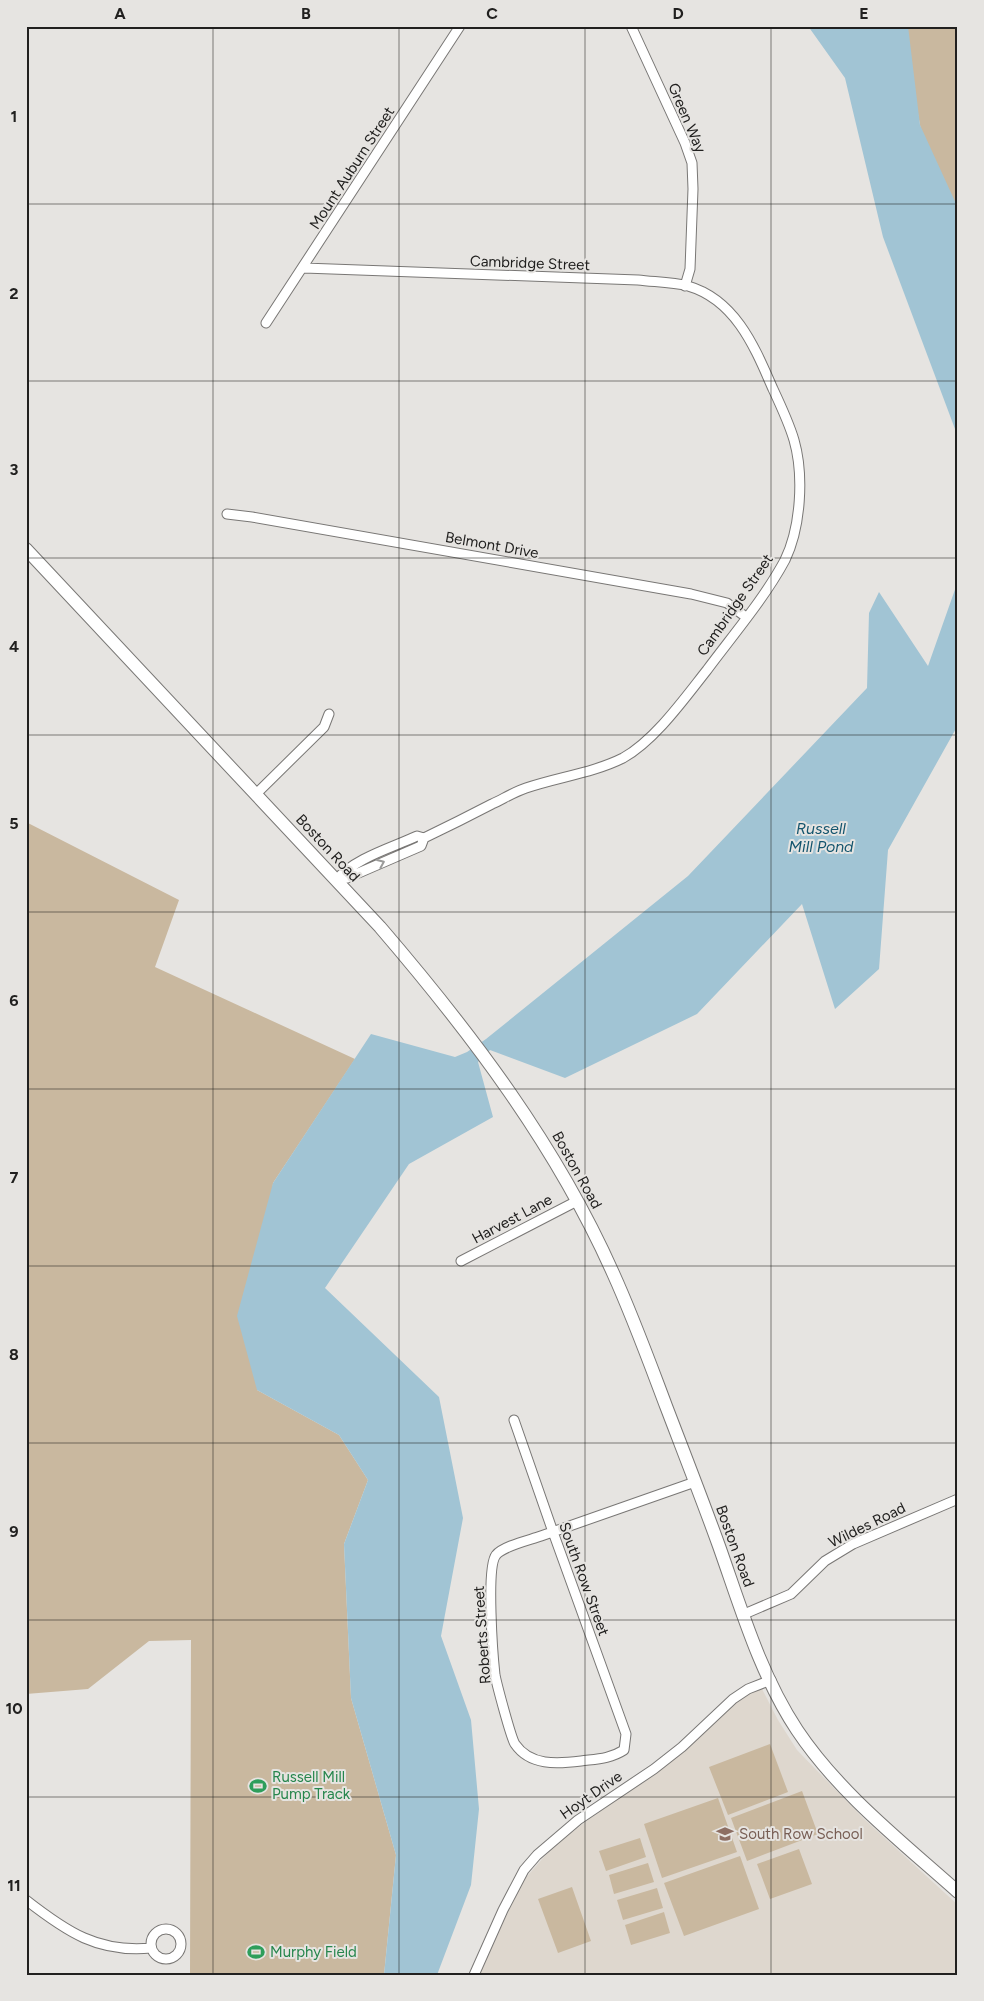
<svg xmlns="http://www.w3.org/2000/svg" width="984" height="2001" font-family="Figtree,sans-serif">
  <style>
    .built { fill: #ded7ce }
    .green { fill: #c9b89f }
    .water { fill: #a1c4d4 }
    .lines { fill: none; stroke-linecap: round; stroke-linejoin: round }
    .minor-casing { stroke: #797775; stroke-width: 11 }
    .secondary-casing { stroke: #797775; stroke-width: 14 }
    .minor { stroke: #fff; stroke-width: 9 }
    .secondary { stroke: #fff; stroke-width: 12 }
    .oneway { stroke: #9b9b9a }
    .grid { fill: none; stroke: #21201f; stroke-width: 1; stroke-opacity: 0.55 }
    .labels { text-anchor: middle; stroke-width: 4; stroke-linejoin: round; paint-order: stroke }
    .street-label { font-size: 15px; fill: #21201f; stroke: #e6e4e1 }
    .leisure-label { font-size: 15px; fill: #27864d; stroke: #e6e4e1; text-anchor: start }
    .education-label { font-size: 15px; fill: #785e54; stroke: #e6e4e1; text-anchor: start }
    .water-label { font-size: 16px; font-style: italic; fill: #14556e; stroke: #e6e4e1 }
    .neatline { fill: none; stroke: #21201f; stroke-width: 2 }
    .grid-label { font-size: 16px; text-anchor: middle; font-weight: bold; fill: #21201f }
  </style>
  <rect width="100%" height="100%" fill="#e6e4e1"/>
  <path class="built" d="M 762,1689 L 778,1720 L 797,1750 L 864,1819 L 958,1905 L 958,1975 L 479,1975 L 522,1882 L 551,1849 L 589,1819 L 687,1748 L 742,1696 Z"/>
  <path class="green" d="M 902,26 L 958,26 L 958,218 L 924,147 Z
    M 26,822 L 179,900 L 155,967 L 355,1059 L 273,1183 L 257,1390 L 339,1435 L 368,1480 L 344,1544 L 351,1698 L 396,1855 L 384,1975 L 190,1975 L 191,1640 L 149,1641 L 88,1689 L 26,1694 Z
    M 770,1744 L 788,1792 L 728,1815 L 709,1767 Z
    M 802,1791 L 818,1834 L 747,1861 L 731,1818 Z
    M 718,1798 L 737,1852 L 662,1878 L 644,1824 Z
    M 640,1838 L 646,1857 L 606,1871 L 599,1851 Z
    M 799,1849 L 812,1884 L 770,1899 L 757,1864 Z
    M 740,1856 L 759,1909 L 684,1936 L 664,1883 Z
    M 648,1863 L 654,1882 L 614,1894 L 609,1875 Z
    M 572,1887 L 591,1941 L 558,1953 L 538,1899 Z
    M 657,1888 L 663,1908 L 623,1920 L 617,1900 Z
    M 664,1912 L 670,1933 L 631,1945 L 625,1925 Z"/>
  <path class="water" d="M 808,26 L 908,26 L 920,125 L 958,208 L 958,437 L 883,237 L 845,78 Z
    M 958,581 L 958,725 L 888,850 L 879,969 L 835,1009 L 802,904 L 697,1014 L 565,1078 L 490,1050 L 478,1062 L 493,1117 L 409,1164 L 325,1288 L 439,1397 L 463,1518 L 441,1636 L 471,1720 L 479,1809 L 471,1885 L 437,1975 L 384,1975 L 396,1855 L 351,1698 L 344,1544 L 368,1480 L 339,1435 L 257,1390 L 237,1316 L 273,1183 L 371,1034 L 455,1057 L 467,1052 L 486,1039 L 688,876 L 867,688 L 869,613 L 879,592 L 928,666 Z"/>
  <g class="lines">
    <g class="minor-casing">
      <path id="minor" d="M 631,26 L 685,143 L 692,163 L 693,189 L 690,269 L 685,286
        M 304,268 L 638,280 C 654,282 672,282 688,286 C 736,300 755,348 773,389 C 781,406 789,423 794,440 C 804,475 801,527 785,560 C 764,599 733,635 707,670 C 684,699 655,740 623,758 C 593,773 558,777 526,788 C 514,792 503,799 492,804 C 469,816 447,827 424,838 L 417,836 C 391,848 355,858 336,880
        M 266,323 L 460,26
        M 227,514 L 252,517 L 691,594 L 727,603 L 746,617
        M 256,794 L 324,727 L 329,714
        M 336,880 L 347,878 L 421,846 L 424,838
        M 461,1261 L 577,1201
        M 514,1420 L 553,1532 L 626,1734 L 624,1750 C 610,1759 596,1759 581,1761 C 557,1764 530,1766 515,1744 C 511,1738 497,1685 495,1675 C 493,1657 486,1567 496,1555 C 503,1546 530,1540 541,1536 C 592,1518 644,1500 695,1482
        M 742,1615 L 791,1594 L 825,1561 L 853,1544 L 958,1499
        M 26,1900 C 67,1932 98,1953 151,1948
        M151 1944a15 15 0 1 1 30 0a15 15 0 1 1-30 0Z
        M 474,1975 L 503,1910 L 524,1870 L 537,1855 L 578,1820 L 654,1769 L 682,1747 L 733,1699 L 748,1689 L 771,1680"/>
    </g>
    <g class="secondary-casing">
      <path id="secondary" d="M 26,549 L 380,927 C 471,1033 556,1145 613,1273 C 633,1317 649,1361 666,1406 C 684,1453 702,1499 719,1546 C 741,1608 760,1674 797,1730 C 839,1793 902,1842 958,1892"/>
    </g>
    <use href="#minor" class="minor"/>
    <use href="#secondary" class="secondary"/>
  </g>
  <defs><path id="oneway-chevron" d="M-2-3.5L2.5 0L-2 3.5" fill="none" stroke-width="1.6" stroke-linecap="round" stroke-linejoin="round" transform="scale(1.25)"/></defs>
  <use class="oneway" href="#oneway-chevron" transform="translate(381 863) rotate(-23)"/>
  <path class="grid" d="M 213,26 L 213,1975M 399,26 L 399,1975M 585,26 L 585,1975M 771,26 L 771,1975M 26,204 L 958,204M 26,381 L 958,381M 26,558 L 958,558M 26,735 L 958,735M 26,912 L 958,912M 26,1089 L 958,1089M 26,1266 L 958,1266M 26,1443 L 958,1443M 26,1620 L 958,1620M 26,1797 L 958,1797"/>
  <defs>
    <g id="stadium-bare" transform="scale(1.35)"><path d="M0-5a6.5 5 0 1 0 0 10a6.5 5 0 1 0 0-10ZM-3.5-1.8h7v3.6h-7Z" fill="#2e9e5b" stroke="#e6e4e1" stroke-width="2.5" paint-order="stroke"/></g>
    <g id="school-bare" transform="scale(1.35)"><path d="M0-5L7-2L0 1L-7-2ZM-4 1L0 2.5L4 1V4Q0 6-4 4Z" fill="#8d6e63" stroke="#e6e4e1" stroke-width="2.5" paint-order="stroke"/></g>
  </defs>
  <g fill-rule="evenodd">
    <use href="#stadium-bare" x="258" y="1786"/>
    <use href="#school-bare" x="725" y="1834"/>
    <use href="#stadium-bare" x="256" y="1952"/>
  </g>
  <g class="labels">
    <g class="street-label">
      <text transform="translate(687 118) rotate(67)" y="5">Green Way</text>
      <text transform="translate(352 168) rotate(-57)" y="5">Mount Auburn Street</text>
      <text transform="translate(530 263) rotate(2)" y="5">Cambridge Street</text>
      <text transform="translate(492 545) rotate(10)" y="5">Belmont Drive</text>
      <text transform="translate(735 605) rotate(-55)" y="5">Cambridge Street</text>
      <text transform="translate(328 848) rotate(47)" y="5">Boston Road</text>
      <text transform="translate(577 1170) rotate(61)" y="5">Boston Road</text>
      <text transform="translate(512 1219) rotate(-28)" y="5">Harvest Lane</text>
      <text transform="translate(867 1525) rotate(-26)" y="5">Wildes Road</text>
      <text transform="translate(735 1546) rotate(70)" y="5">Boston Road</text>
      <text transform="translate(584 1579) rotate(70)" y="5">South Row Street</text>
      <text transform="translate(482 1635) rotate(-94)" y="5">Roberts Street</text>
      <text transform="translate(591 1795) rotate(-35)" y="5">Hoyt Drive</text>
    </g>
    <g class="leisure-label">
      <text x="272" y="1782">Russell Mill<tspan x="272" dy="17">Pump Track</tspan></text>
      <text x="270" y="1957">Murphy Field</text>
    </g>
    <g class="education-label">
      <text x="739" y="1839">South Row School</text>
    </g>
    <g class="water-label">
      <text x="821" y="834">Russell<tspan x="821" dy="18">Mill Pond</tspan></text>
    </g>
  </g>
  <rect width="984" height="2001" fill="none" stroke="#e6e4e1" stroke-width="55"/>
  <rect x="28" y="28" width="928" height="1946" class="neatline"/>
  <g class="grid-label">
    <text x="120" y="19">A</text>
    <text x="306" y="19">B</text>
    <text x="492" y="19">C</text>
    <text x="678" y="19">D</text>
    <text x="864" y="19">E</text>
    <text x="14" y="122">1</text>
    <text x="14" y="299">2</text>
    <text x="14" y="475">3</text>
    <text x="14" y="652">4</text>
    <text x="14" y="829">5</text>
    <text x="14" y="1006">6</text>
    <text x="14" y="1183">7</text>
    <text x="14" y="1360">8</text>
    <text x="14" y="1537">9</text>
    <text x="14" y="1714">10</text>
    <text x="14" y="1891">11</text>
  </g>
</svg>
